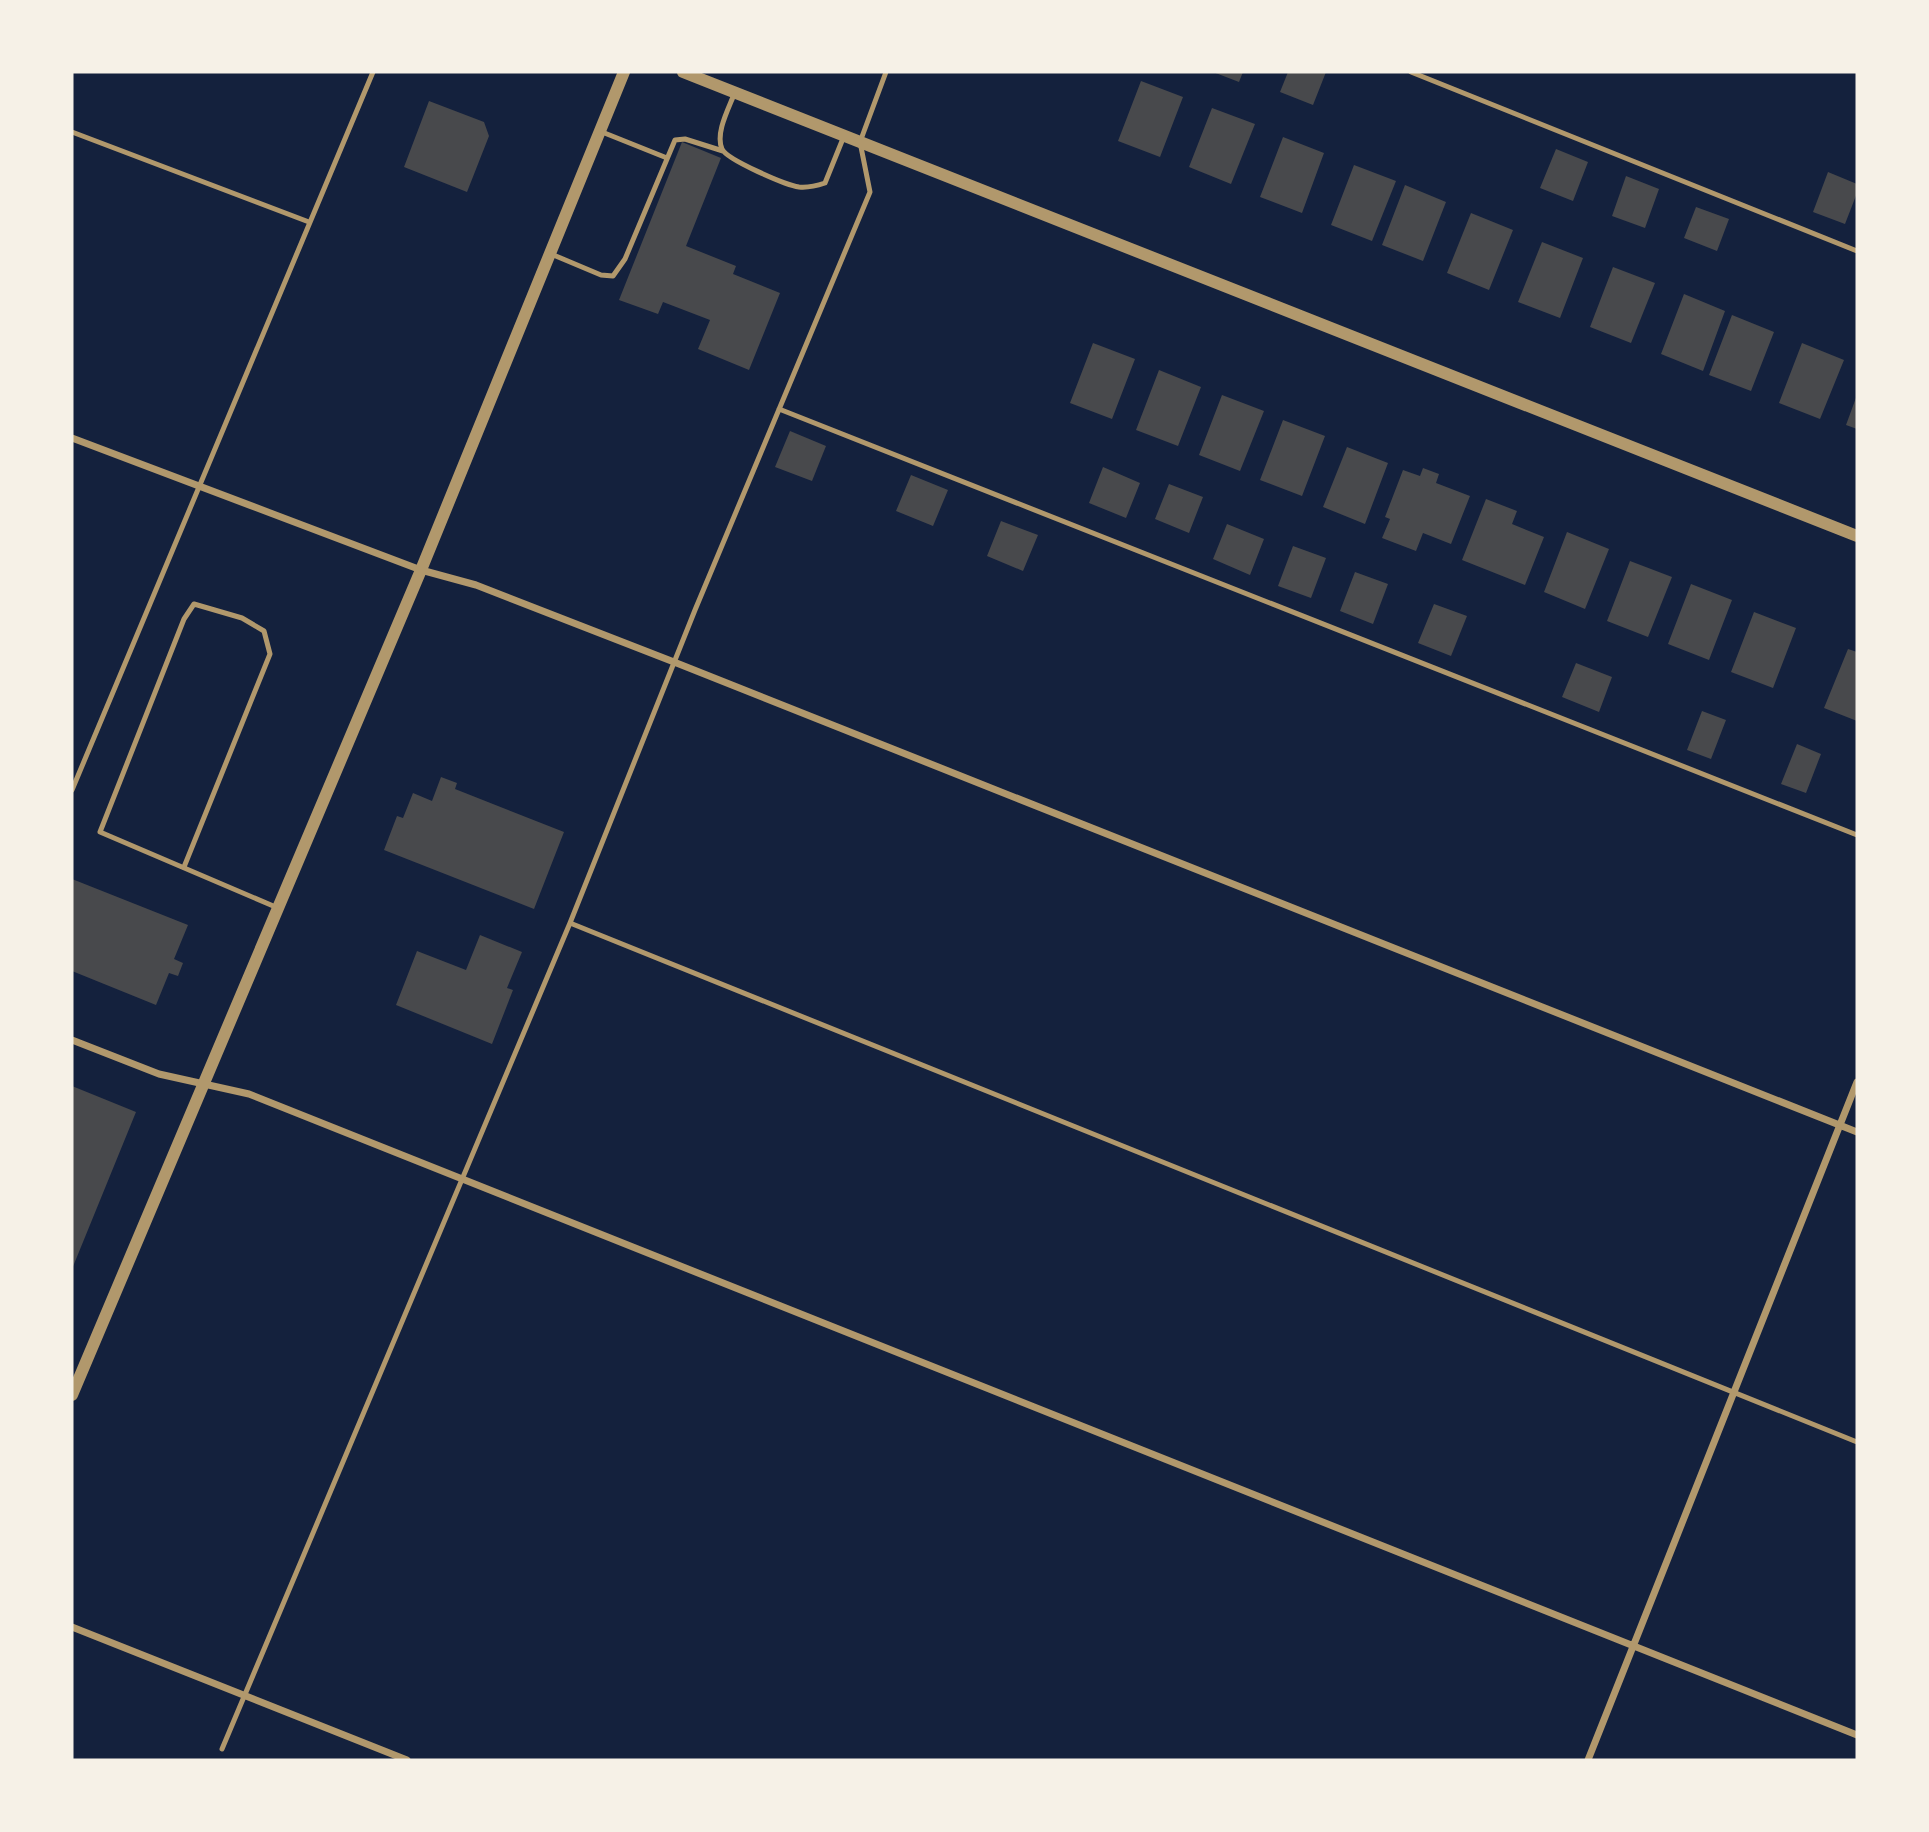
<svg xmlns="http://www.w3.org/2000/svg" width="1929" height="1832" font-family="Roboto,sans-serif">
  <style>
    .building { fill: #48494c }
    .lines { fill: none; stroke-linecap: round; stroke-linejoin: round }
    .service { stroke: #b1986c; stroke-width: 5 }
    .minor { stroke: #b1986c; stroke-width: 7 }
    .tertiary { stroke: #b1986c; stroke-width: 12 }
  </style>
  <rect width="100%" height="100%" fill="#14213d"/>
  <path class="building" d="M 1213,72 L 1243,72 L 1239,82 Z
    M 1288,72 L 1326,72 L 1313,105 L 1280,92 Z
    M 1141,81 L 1183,97 L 1160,157 L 1118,141 Z
    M 429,101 L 484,122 L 489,136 L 467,192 L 404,167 Z
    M 1212,108 L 1255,124 L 1231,184 L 1189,167 Z
    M 1283,137 L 1324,153 L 1302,213 L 1260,197 Z
    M 682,142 L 721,158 L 686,246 L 736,266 L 733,274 L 780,293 L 749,370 L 698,349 L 710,320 L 663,302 L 658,314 L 619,300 Z
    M 1556,149 L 1588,162 L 1573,201 L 1540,188 Z
    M 1354,165 L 1396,181 L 1372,241 L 1331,225 Z
    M 1828,172 L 1857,184 L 1857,193 L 1845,224 L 1813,212 Z
    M 1626,176 L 1659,189 L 1645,228 L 1612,216 Z
    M 1405,185 L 1446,202 L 1423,261 L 1382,245 Z
    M 1696,207 L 1729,219 L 1717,251 L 1684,238 Z
    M 1471,213 L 1513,230 L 1489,290 L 1447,273 Z
    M 1542,242 L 1583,258 L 1560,318 L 1518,302 Z
    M 1613,267 L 1655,283 L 1631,343 L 1590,327 Z
    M 1684,294 L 1725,311 L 1703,371 L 1661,354 Z
    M 1732,315 L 1774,332 L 1751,391 L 1709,375 Z
    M 1093,343 L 1135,359 L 1112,419 L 1070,403 Z
    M 1802,343 L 1844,360 L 1820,419 L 1779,403 Z
    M 1159,370 L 1201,387 L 1178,446 L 1136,430 Z
    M 1222,395 L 1264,411 L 1240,471 L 1199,455 Z
    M 1857,395 L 1857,429 L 1846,425 Z
    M 1283,420 L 1325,436 L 1302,496 L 1260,480 Z
    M 790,431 L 826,446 L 812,481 L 775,467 Z
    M 1347,447 L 1388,463 L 1365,524 L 1323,507 Z
    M 1103,467 L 1140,483 L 1126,518 L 1089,503 Z
    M 1423,468 L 1439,474 L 1436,483 L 1470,496 L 1451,544 L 1423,533 L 1416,551 L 1382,538 L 1390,519 L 1385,517 L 1403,470 L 1420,476 Z
    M 911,475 L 948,490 L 933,526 L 896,511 Z
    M 1169,484 L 1203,497 L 1189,533 L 1155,519 Z
    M 1486,499 L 1517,511 L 1512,524 L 1544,537 L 1525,585 L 1462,560 Z
    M 1001,521 L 1038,535 L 1023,571 L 987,556 Z
    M 1227,524 L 1264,539 L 1250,575 L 1213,559 Z
    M 1567,532 L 1609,549 L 1585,609 L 1544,592 Z
    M 1293,546 L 1326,558 L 1311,598 L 1278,586 Z
    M 1630,561 L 1672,577 L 1648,637 L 1607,621 Z
    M 1355,572 L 1388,584 L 1373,624 L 1340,611 Z
    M 1691,584 L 1732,600 L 1709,660 L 1668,644 Z
    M 1434,604 L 1467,616 L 1451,656 L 1418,643 Z
    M 1754,612 L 1796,628 L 1773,688 L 1731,672 Z
    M 1848,649 L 1857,652 L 1857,721 L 1824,708 Z
    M 1576,663 L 1612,677 L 1599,712 L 1562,697 Z
    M 1702,711 L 1726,720 L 1711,759 L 1687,750 Z
    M 1797,744 L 1821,754 L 1806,793 L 1781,784 Z
    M 441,777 L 457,783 L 455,789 L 564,832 L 534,909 L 384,850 L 397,816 L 403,818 L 413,793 L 432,801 Z
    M 72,879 L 188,925 L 174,959 L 183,963 L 178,976 L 169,973 L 156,1005 L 72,971 Z
    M 480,935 L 522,952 L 507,988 L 513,990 L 492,1044 L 396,1005 L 417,951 L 466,970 Z
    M 72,1086 L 136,1112 L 72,1269 Z"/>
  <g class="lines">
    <path class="service" d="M 1411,72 L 1857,251
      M 735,92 C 729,108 715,133 722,149 C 727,160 786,185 799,187 C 809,188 816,186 825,183 L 844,136
      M 72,132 L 309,222
      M 602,132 L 667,158
      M 551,254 L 601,275 L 613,276 L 625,259 L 675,140 L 685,139 L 723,151
      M 779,409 L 1857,835
      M 72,790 L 373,72
      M 184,867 L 270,654 L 264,631 L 242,618 L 194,604 L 184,619 L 100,832 L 278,908
      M 570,923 L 1857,1442
      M 222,1749 L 570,923 L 695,610 L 870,192 L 860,142 L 886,72"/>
    <path class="minor" d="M 72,438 L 421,570 L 476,585 L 674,662 L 1857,1132
      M 72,1040 L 159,1074 L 249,1094 L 1857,1735
      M 72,1627 L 407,1760
      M 1588,1760 L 1857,1082"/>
    <path class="tertiary" d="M 683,72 L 1857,536
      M 72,1395 L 421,570 L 624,72"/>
  </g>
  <rect width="1929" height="1832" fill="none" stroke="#f6f1e7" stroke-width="147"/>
</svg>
